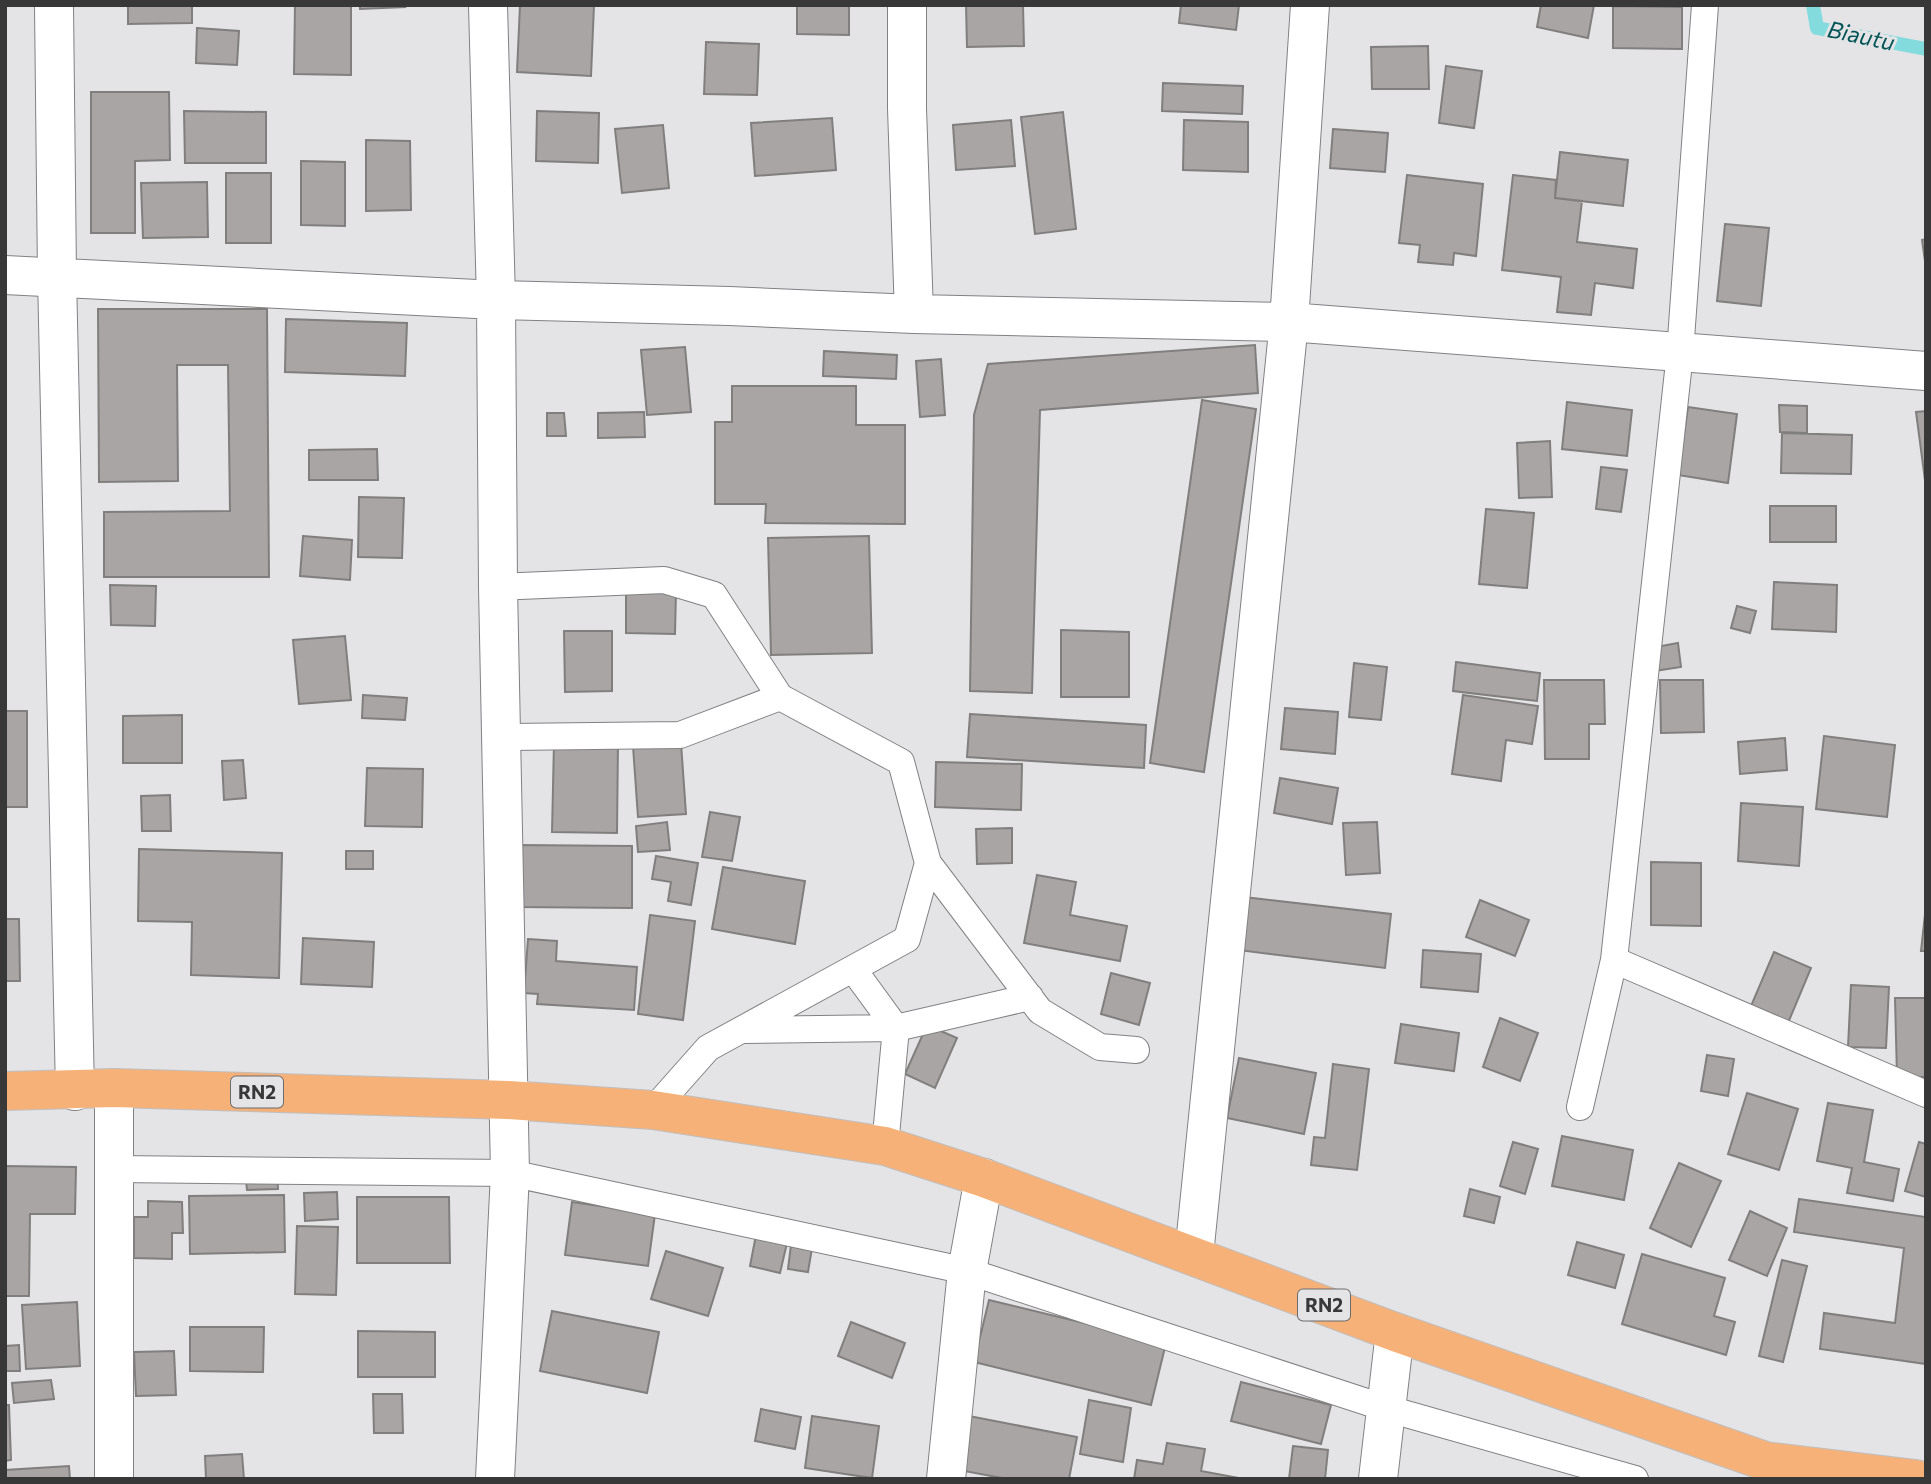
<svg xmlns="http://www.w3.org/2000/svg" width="1931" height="1484" font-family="Commissioner,sans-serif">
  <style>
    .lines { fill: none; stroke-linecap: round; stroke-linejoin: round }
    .stream { stroke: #84dbdd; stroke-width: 14 }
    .building { fill: #a8a5a4; stroke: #817f7e; stroke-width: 2 }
    .lane-casing { stroke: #818184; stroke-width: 28 }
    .street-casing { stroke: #818184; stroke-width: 40 }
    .highway-casing { stroke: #bfbfc0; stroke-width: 40 }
    .lane { stroke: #fff; stroke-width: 26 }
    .street { stroke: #fff; stroke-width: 38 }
    .highway { stroke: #f6b178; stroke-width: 38 }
    .labels { text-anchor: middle; stroke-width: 6; stroke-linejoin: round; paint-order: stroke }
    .shield { fill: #e4e4e7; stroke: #6c6c6d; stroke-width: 2 }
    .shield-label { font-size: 19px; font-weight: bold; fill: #383839 }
    .water-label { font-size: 23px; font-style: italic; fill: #015557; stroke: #e4e4e7 }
  </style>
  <rect width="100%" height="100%" fill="#e4e4e7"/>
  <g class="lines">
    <path class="stream" d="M 1813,5 L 1817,28 L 1926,49"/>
  </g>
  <path class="building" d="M 128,5 L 192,5 L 192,23 L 128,24 Z
    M 295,5 L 351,5 L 351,75 L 294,74 Z
    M 360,5 L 404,5 L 405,7 L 360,9 Z
    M 520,5 L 594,5 L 591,76 L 517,72 Z
    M 797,5 L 849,5 L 849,35 L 797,34 Z
    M 966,5 L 1023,5 L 1024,46 L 967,47 Z
    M 1181,5 L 1239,5 L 1236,30 L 1179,23 Z
    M 1541,5 L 1594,5 L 1588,38 L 1537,27 Z
    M 1613,6 L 1682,7 L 1682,49 L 1613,48 Z
    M 197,28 L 239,31 L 237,65 L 196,63 Z
    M 706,42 L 759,44 L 757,95 L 704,94 Z
    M 1428,46 L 1429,89 L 1372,89 L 1371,47 Z
    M 1446,66 L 1482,71 L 1474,128 L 1439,123 Z
    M 1163,83 L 1243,86 L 1242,114 L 1162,111 Z
    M 91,92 L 169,92 L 170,160 L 135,161 L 135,233 L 91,233 Z
    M 184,111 L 266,112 L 266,163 L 185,163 Z
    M 537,111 L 599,113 L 598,163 L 536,161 Z
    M 1063,112 L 1076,229 L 1035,234 L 1021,117 Z
    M 832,118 L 836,170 L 755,176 L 751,123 Z
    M 1011,120 L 1015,166 L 956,170 L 953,125 Z
    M 1184,120 L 1248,122 L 1248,172 L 1183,170 Z
    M 663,125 L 669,188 L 622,193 L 615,129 Z
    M 1333,129 L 1388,133 L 1385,172 L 1330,168 Z
    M 366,140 L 410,141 L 411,210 L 366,211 Z
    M 1560,152 L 1628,160 L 1623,206 L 1555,198 Z
    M 301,161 L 345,162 L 345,226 L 301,225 Z
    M 226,173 L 271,173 L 271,243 L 226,243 Z
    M 1407,175 L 1483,184 L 1476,256 L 1454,253 L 1453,265 L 1418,262 L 1420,245 L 1399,243 Z
    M 1513,175 L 1556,180 L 1555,198 L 1582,201 L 1577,242 L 1637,249 L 1633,288 L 1595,283 L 1591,315 L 1557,312 L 1561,277 L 1502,270 Z
    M 207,182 L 208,237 L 143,238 L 141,183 Z
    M 1725,224 L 1769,228 L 1761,306 L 1717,301 Z
    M 1926,239 L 1926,268 L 1922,240 Z
    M 98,309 L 267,309 L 269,577 L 104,577 L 104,512 L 230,511 L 228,365 L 177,365 L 178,481 L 99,482 Z
    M 286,319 L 407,323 L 405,376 L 285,372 Z
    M 1255,345 L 1258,393 L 1040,410 L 1032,693 L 970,691 L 974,415 L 988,364 Z
    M 685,347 L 691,412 L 647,415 L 641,350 Z
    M 824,351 L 897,355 L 896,379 L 823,376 Z
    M 941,359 L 945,415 L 920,417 L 916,361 Z
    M 732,386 L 856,386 L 856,425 L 905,425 L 905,524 L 765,523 L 766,504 L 715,504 L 715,422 L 732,422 Z
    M 1202,400 L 1256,409 L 1204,772 L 1150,763 Z
    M 1567,402 L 1632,410 L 1627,456 L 1562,449 Z
    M 1779,405 L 1807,406 L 1807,433 L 1780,432 Z
    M 1688,407 L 1737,414 L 1728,483 L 1678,475 Z
    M 1926,411 L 1926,488 L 1916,412 Z
    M 644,412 L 645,437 L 598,438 L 598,413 Z
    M 547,413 L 564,413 L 566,436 L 547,436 Z
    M 1782,433 L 1852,435 L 1851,474 L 1781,473 Z
    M 1550,441 L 1552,497 L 1519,498 L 1517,443 Z
    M 377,449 L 378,480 L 309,480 L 309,450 Z
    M 1601,467 L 1627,470 L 1621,512 L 1596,509 Z
    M 359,497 L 404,498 L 402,558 L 358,557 Z
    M 1770,506 L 1836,506 L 1836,542 L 1770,542 Z
    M 1486,509 L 1534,513 L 1527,588 L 1479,584 Z
    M 303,536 L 352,540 L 350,580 L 300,576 Z
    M 869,536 L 872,653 L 771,655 L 768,538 Z
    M 1774,582 L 1837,585 L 1836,632 L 1772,629 Z
    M 110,585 L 156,586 L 155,626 L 111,625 Z
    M 626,590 L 676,591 L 675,634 L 626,633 Z
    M 1737,606 L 1756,611 L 1750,633 L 1731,628 Z
    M 1061,630 L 1129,632 L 1129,697 L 1061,697 Z
    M 564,631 L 612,631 L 612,691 L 565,692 Z
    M 345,636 L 351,700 L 299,704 L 293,640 Z
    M 1678,643 L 1681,667 L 1648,672 L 1645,649 Z
    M 1456,662 L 1540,673 L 1537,701 L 1453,691 Z
    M 1354,663 L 1387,667 L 1381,720 L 1349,717 Z
    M 1544,680 L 1604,680 L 1605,724 L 1589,724 L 1589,759 L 1545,759 Z
    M 1660,680 L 1703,680 L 1704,732 L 1661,733 Z
    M 363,695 L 407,698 L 405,720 L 362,718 Z
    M 1463,695 L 1538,706 L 1532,744 L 1506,740 L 1501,781 L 1452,774 Z
    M 1285,708 L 1338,712 L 1335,754 L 1281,749 Z
    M 5,711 L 27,711 L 27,807 L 5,807 Z
    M 970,714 L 1146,725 L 1144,768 L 967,757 Z
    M 182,715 L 182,763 L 123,763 L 123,716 Z
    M 1824,736 L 1895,745 L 1887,817 L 1816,809 Z
    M 1785,738 L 1787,770 L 1740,774 L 1738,742 Z
    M 554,742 L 618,742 L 617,833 L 552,832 Z
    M 681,743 L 686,814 L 638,817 L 633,746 Z
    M 243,760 L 246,798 L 224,800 L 222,761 Z
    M 936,762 L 1022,764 L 1021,810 L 935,807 Z
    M 367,768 L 423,769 L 422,827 L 365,826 Z
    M 1280,778 L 1338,788 L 1332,824 L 1274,813 Z
    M 170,795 L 171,831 L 142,831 L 141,796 Z
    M 1741,803 L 1803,807 L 1799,866 L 1738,861 Z
    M 710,812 L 740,817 L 732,861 L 702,857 Z
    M 667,822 L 670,850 L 638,852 L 636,826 Z
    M 1377,822 L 1380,873 L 1346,875 L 1343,823 Z
    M 1012,828 L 1012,863 L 977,864 L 976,829 Z
    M 517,845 L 632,846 L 632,908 L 516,907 Z
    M 139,849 L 282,853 L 279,978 L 191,975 L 192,922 L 138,921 Z
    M 346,851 L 373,851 L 373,869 L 346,869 Z
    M 656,856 L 698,863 L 691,905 L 668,901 L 671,882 L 652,879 Z
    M 1651,862 L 1701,863 L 1701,926 L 1651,925 Z
    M 723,867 L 805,881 L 795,944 L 712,929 Z
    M 1037,875 L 1076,882 L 1070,915 L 1127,926 L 1120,961 L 1024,943 Z
    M 1244,897 L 1391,914 L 1385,968 L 1238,950 Z
    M 1480,900 L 1529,920 L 1515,956 L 1466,937 Z
    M 1926,905 L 1926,951 L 1921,951 Z
    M 650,915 L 695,921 L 683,1020 L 638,1014 Z
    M 5,919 L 19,919 L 20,981 L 5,981 Z
    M 303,938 L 374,942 L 372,987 L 301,984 Z
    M 528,939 L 557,941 L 556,961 L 637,967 L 634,1010 L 537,1004 L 538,994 L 524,993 Z
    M 1423,950 L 1481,954 L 1478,992 L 1421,987 Z
    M 1774,952 L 1811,968 L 1788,1023 L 1751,1006 Z
    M 1111,973 L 1150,983 L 1139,1025 L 1101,1014 Z
    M 1851,985 L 1889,987 L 1886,1048 L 1848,1047 Z
    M 1895,998 L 1926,998 L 1926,1077 L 1897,1077 Z
    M 1500,1018 L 1538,1033 L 1520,1081 L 1483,1067 Z
    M 1401,1024 L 1459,1033 L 1454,1071 L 1395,1063 Z
    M 927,1025 L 957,1038 L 935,1088 L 905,1074 Z
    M 1707,1055 L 1734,1059 L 1728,1096 L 1701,1091 Z
    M 1239,1058 L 1316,1073 L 1304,1134 L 1227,1118 Z
    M 1333,1064 L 1369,1069 L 1357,1170 L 1311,1165 L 1314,1137 L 1325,1138 Z
    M 1747,1093 L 1798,1109 L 1779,1170 L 1728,1154 Z
    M 1828,1103 L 1873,1110 L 1864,1162 L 1899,1169 L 1893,1201 L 1847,1193 L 1852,1168 L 1817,1161 Z
    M 1562,1136 L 1633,1150 L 1624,1200 L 1552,1186 Z
    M 1513,1142 L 1538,1149 L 1525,1194 L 1500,1186 Z
    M 1919,1142 L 1926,1144 L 1926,1197 L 1905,1191 Z
    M 1679,1163 L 1721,1181 L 1691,1247 L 1650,1228 Z
    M 5,1166 L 76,1167 L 75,1214 L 30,1214 L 29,1296 L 5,1296 Z
    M 277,1170 L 278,1189 L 247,1190 L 245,1171 Z
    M 1470,1189 L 1500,1197 L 1494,1223 L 1464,1216 Z
    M 337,1192 L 338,1219 L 305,1221 L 304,1193 Z
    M 284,1195 L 285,1252 L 190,1254 L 189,1196 Z
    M 357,1197 L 449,1197 L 450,1263 L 357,1263 Z
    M 1799,1199 L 1926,1217 L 1926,1364 L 1820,1349 L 1824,1313 L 1895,1323 L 1904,1248 L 1794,1232 Z
    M 148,1201 L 182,1202 L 183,1233 L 172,1233 L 172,1259 L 134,1258 L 134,1217 L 148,1217 Z
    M 572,1202 L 655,1214 L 648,1266 L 565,1255 Z
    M 1750,1211 L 1787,1228 L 1767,1276 L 1729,1260 Z
    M 297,1226 L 338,1227 L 336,1295 L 295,1294 Z
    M 756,1235 L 787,1243 L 780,1273 L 750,1266 Z
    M 1577,1242 L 1624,1255 L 1615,1288 L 1568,1275 Z
    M 791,1245 L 812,1248 L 808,1272 L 788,1269 Z
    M 666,1251 L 723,1268 L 708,1316 L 651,1299 Z
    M 1642,1254 L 1725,1278 L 1714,1316 L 1735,1322 L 1726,1355 L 1622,1324 Z
    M 1782,1260 L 1807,1266 L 1783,1362 L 1759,1356 Z
    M 989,1300 L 1166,1343 L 1151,1405 L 974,1362 Z
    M 77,1302 L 80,1366 L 26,1369 L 22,1305 Z
    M 552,1311 L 659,1332 L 647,1393 L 540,1371 Z
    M 851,1322 L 905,1343 L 892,1378 L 838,1356 Z
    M 190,1327 L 264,1327 L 263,1372 L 190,1371 Z
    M 358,1331 L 435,1332 L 435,1377 L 358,1377 Z
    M 19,1345 L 20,1371 L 5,1371 L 5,1346 Z
    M 174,1351 L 176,1395 L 136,1396 L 134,1352 Z
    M 51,1380 L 54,1399 L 14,1403 L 12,1383 Z
    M 1241,1382 L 1331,1405 L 1321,1444 L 1231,1421 Z
    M 373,1394 L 402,1394 L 403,1433 L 374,1433 Z
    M 1089,1400 L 1131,1408 L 1123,1462 L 1080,1454 Z
    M 5,1405 L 9,1405 L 11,1460 L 5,1461 Z
    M 761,1409 L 801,1417 L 795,1449 L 755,1441 Z
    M 812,1416 L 879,1426 L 872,1478 L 805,1468 Z
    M 969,1416 L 1077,1437 L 1069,1479 L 1007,1479 L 959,1470 Z
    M 1167,1443 L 1205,1449 L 1201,1471 L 1244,1479 L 1134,1479 L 1137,1460 L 1163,1464 Z
    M 1293,1446 L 1328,1450 L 1325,1479 L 1289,1479 Z
    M 242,1454 L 244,1479 L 206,1479 L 205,1456 Z
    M 69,1466 L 70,1479 L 5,1479 L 5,1470 Z"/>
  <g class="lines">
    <g class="lane-casing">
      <path id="lane" d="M 498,587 L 664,580 L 714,595 L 780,697 L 901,762 L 928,863 L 907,939 L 708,1048 L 653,1110
        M 501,737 L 680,735 L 780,697
        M 928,863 L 1040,1011 L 1100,1047 L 1136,1050
        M 1614,960 L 1926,1094
        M 853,969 L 896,1028 L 885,1146
        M 744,1030 L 896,1028 L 1030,997
        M 1580,1107 L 1614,960 L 1680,353 L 1705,5
        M 115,1169 L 510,1173 L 967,1271 L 1385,1408 L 1635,1479"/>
    </g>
    <g class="street-casing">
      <path id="street" d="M 54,5 L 57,276 L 75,1091
        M 488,5 L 496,300 L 498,587 L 510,1173 L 495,1479
        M 907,5 L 907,108 L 914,314
        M 5,275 L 496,300 L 729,306 L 914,314 L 1289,322 L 1926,371
        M 1194,1255 L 1289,322 L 1310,5
        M 114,1479 L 114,1088
        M 946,1479 L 967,1271 L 984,1178
        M 1378,1479 L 1395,1332"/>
    </g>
    <g class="highway-casing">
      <path id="highway" d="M 5,1091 L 114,1088 L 508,1100 L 653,1110 L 885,1146 L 984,1178 L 1395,1332 L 1765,1461 L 1916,1479"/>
    </g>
    <use href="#lane" class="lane"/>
    <use href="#street" class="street"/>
    <use href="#highway" class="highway"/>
  </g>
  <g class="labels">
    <g class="shield">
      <rect x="231" y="1076.5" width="52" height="31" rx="5"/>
      <rect x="1298" y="1289.5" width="52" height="31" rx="5"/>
    </g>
    <g class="shield-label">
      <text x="257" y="1099">RN2</text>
      <text x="1324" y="1312">RN2</text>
    </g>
    <g class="water-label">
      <text transform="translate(1861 36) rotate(12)" y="8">Biautu</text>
    </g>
  </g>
  <rect width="1931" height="1484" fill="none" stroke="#383839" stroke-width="14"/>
</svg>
